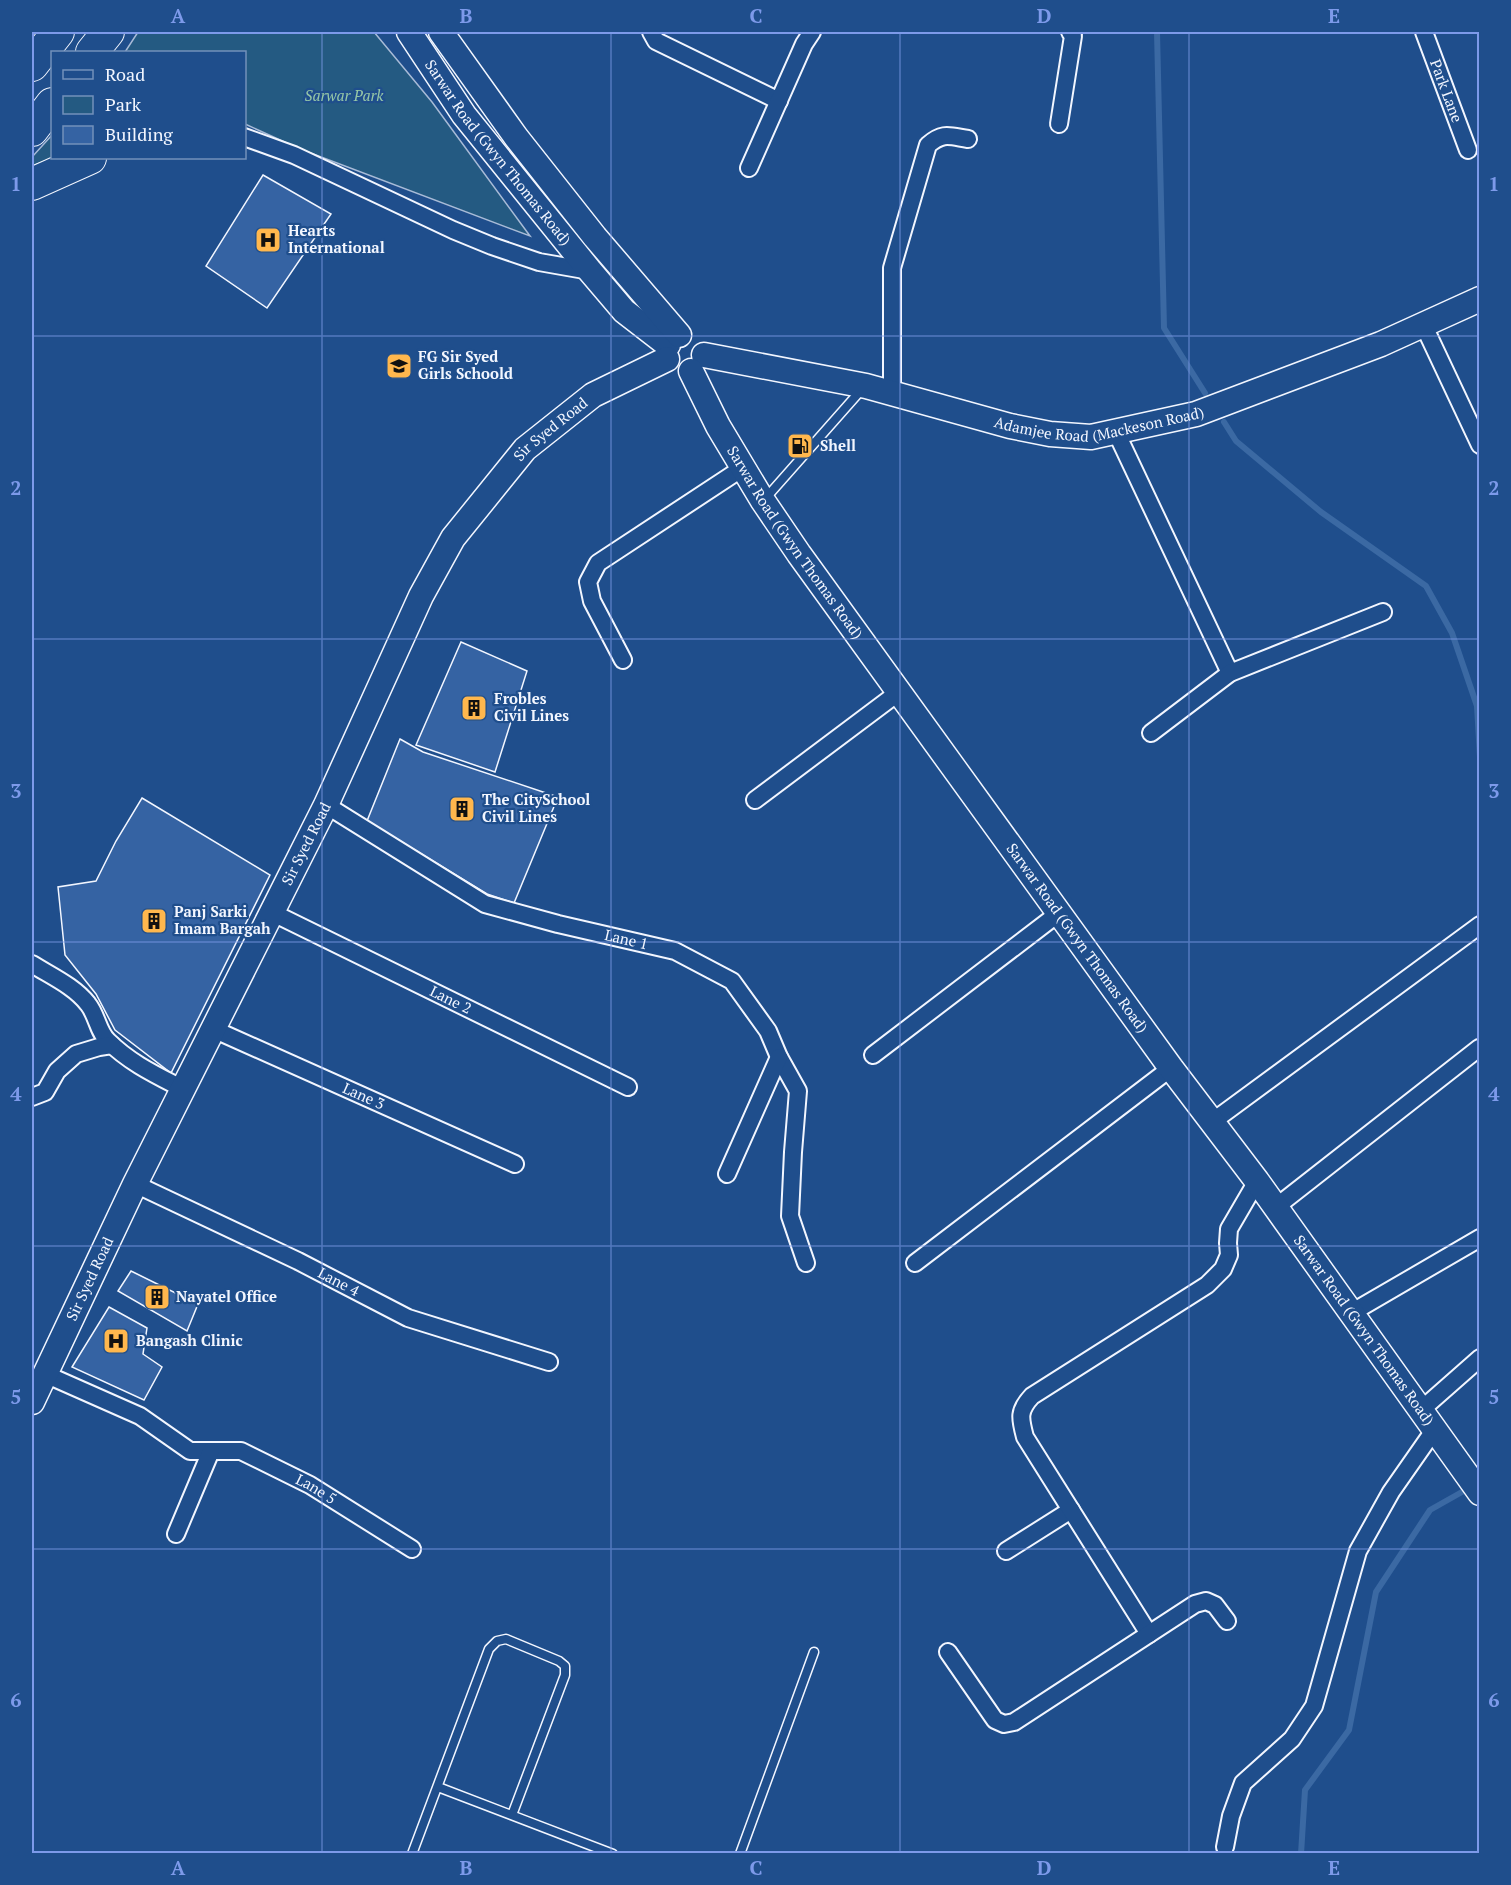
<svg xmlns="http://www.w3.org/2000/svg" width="1511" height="1885" font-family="'PT Serif',serif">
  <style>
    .green { fill: #245a82; stroke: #a8bbd7; stroke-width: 1.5 }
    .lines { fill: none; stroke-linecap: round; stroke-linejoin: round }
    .stream { stroke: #3b69a3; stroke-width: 6 }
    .building { fill: #3563a3; stroke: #f2f6ff; stroke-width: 1.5 }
    .lane-casing { stroke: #f2f6ff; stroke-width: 11 }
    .street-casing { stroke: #f2f6ff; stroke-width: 20 }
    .secondary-casing { stroke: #f2f6ff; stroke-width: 27 }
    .highway-casing { stroke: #f2f6ff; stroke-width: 34 }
    .lane { stroke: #1f4e8c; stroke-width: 8 }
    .street { stroke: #1f4e8c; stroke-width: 16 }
    .secondary { stroke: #1f4e8c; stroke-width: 24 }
    .highway { stroke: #1f4e8c; stroke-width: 32 }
    .grid { fill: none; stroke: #7d9aea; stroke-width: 1.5; stroke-opacity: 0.55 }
    .labels { text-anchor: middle; stroke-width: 4.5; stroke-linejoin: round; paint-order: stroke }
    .street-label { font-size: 15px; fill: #f2f6ff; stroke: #1f4e8c }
    .park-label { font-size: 15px; font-style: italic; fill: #97c8a6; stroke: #1f4e8c }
    .poi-label { font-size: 15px; font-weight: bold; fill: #f2f6ff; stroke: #1f4e8c; text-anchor: start }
    .neatline { fill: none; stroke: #7d9aea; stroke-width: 2 }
    .grid-label { font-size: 20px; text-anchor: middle; font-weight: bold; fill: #7d9aea }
  </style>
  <rect width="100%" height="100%" fill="#1f4e8c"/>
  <path class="green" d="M 138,32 L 374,32 L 432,102 L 530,236 L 300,149 L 245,124 L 244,52 L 125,52 Z
    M 52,135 L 53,158 L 32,166 L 32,157 Z"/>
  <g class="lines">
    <path class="stream" d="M 1157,32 L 1164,328 L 1205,393
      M 1224,422 L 1236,441 L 1321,512 L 1426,586 L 1452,633 L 1477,706 L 1480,757
      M 1301,1854 L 1305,1790 L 1349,1730 L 1376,1592 L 1430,1510 L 1469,1488"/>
  </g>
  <path class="building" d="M 263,175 L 331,214 L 267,308 L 206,266 Z
    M 461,642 L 527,671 L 495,772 L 416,745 Z
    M 400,739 L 423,752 L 558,797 L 514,903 L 487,894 L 367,821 Z
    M 142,798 L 270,875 L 171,1073 L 115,1030 L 96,994 L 65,955 L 58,887 L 96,881 L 116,841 Z
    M 131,1271 L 198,1304 L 187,1331 L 118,1291 Z
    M 109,1307 L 147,1328 L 143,1354 L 162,1367 L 144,1400 L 72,1367 Z"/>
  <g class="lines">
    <g class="lane-casing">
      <path id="lane" d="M 764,500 L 863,388
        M 438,1787 L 613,1854
        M 412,1854 L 489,1649 L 497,1641 L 506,1639 L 559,1661 L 565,1666 L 565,1675 L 512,1815
        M 740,1854 L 814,1652"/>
    </g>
    <g class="street-casing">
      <g id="street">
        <path d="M 651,32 L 656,41 L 779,101"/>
        <path id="s1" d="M 1424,32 L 1468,150"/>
        <path d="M 1059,124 L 1073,36 L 1070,32"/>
        <path d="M 244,137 L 294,155 L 453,230 L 492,246 L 539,262 L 590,271"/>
        <path d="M 749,168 L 804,44 L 812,32"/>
        <path d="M 1423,324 L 1480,445"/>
        <path d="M 892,392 L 892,268 L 928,145 C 943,132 949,136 968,139"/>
        <path d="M 1116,432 L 1230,673"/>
        <path d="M 623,660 L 592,601 L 588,582 L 598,563 L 744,467"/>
        <path d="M 1151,733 L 1230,673 L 1383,612"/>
        <path d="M 755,800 L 899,692"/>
        <path id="s2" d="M 326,805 L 485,904 L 558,924 L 675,951 L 732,981 L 768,1031 L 779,1057 L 798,1091 L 793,1152 L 790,1216 L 806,1263"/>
        <path id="s3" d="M 271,912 L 628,1087"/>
        <path d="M 32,964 C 51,976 74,986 88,1004 C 97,1015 98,1032 108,1041 C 130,1063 156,1075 183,1089"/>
        <path id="s4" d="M 213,1029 L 515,1164"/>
        <path d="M 873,1055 L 1059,913"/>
        <path d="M 32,1097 L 45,1092 L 57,1071 L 76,1054 L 99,1047 L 112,1045"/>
        <path d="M 1212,1122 L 1480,925"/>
        <path d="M 727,1174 L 779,1057"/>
        <path id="s5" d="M 135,1184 L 298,1261 L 408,1318 L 549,1362"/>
        <path d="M 1276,1207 L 1479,1048"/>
        <path d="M 915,1263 L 1171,1068"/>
        <path d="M 1351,1313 L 1480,1238"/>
        <path id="s6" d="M 45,1374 L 140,1416 L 190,1451 L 241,1451 L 310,1485 L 412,1549"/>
        <path d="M 1421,1410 L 1480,1358"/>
        <path d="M 176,1534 L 211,1451"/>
        <path d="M 1006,1551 L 1071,1510"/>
        <path d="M 1149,1634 L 1025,1437 C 1020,1418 1018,1411 1032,1396 L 1207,1285 L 1223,1269 L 1229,1255 L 1228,1243 L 1229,1229 L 1257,1181"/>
        <path d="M 948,1652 L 995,1720 L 1004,1724 L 1014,1722 L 1195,1604 L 1206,1601 L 1215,1605 L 1227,1621"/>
        <path d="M 1225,1847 L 1231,1816 L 1243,1783 L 1292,1739 L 1314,1706 L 1358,1551 L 1391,1492 L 1435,1429"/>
      </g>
    </g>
    <g class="secondary-casing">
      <g id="secondary">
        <path id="s7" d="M 409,32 L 464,115 L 590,271 L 624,311 L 668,345"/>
        <path d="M 441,32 L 516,137 L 595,237 L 679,335"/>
        <path id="s8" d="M 704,355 L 866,386 L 1010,426 L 1050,434 L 1091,437 L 1196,414 L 1381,344 L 1480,299"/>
        <path id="s9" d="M 691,371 L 718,426 L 763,501 L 799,554 L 1171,1068 L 1257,1181 L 1480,1493"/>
        <path id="s10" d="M 32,1402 L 135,1184 L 326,805 L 421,596 L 453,538 L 525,449 L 593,395 L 667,359"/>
      </g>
    </g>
    <g class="highway-casing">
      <path id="highway" d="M 92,52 L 108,32
        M 32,65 L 58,32
        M 32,130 L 52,104
        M 32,184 L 90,158"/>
    </g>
    <use href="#lane" class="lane"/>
    <use href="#street" class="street"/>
    <use href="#secondary" class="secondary"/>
    <use href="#highway" class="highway"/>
  </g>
  <path class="grid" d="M 322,32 L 322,1854M 611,32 L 611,1854M 900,32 L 900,1854M 1189,32 L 1189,1854M 32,336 L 1480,336M 32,639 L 1480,639M 32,942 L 1480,942M 32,1246 L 1480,1246M 32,1549 L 1480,1549"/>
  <defs>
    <g id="hospital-square" transform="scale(1.35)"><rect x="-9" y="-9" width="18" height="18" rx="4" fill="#ffb74d" stroke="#1f4e8c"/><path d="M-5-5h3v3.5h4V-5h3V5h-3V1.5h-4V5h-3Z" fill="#111"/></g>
    <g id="school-square" transform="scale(1.35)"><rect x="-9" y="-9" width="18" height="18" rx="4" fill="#ffb74d" stroke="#1f4e8c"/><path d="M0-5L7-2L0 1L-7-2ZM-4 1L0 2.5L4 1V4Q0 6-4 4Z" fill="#111"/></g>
    <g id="fuel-square" transform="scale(1.35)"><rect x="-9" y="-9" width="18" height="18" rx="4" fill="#ffb74d" stroke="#1f4e8c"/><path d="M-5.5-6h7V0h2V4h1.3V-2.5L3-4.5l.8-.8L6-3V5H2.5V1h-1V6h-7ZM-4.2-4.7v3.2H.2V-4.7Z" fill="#111"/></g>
    <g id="building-square" transform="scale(1.35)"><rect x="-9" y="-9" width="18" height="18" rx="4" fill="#ffb74d" stroke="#1f4e8c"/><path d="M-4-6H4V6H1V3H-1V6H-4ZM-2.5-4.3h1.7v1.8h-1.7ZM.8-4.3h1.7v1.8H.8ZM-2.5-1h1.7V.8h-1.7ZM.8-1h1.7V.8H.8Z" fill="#111"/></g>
  </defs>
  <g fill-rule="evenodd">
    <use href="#hospital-square" x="268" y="240"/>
    <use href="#school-square" x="399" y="366"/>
    <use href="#fuel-square" x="800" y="446"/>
    <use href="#building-square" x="474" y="708"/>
    <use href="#building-square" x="462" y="809"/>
    <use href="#building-square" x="154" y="921"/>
    <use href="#building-square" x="157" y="1297"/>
    <use href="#hospital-square" x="116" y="1341"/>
  </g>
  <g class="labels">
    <g class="street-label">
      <text dy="5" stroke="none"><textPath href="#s1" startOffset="63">Park Lane</textPath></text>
      <text dy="5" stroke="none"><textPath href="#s7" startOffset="150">Sarwar Road (Gwyn Thomas Road)</textPath></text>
      <text dy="5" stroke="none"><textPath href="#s8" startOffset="405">Adamjee Road (Mackeson Road)</textPath></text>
      <text dy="5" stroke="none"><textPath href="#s10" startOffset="1108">Sir Syed Road</textPath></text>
      <text dy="5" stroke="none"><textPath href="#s9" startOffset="201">Sarwar Road (Gwyn Thomas Road)</textPath></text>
      <text dy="5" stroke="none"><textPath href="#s10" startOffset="622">Sir Syed Road</textPath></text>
      <text dy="5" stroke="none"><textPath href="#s9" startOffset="687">Sarwar Road (Gwyn Thomas Road)</textPath></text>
      <text dy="5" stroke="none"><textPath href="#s2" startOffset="333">Lane 1</textPath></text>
      <text dy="5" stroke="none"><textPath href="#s3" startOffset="200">Lane 2</textPath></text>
      <text dy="5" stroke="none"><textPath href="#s4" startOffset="165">Lane 3</textPath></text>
      <text dy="5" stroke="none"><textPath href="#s10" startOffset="136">Sir Syed Road</textPath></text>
      <text dy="5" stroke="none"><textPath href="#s5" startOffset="226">Lane 4</textPath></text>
      <text dy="5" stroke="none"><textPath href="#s9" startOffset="1173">Sarwar Road (Gwyn Thomas Road)</textPath></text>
      <text dy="5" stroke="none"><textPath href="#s6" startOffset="300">Lane 5</textPath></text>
    </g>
    <g class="park-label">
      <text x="344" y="101">Sarwar Park</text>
    </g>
    <g class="poi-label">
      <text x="288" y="236">Hearts<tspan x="288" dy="17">International</tspan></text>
      <text x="418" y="362">FG Sir Syed<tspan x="418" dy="17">Girls Schoold</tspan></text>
      <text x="820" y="451">Shell</text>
      <text x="494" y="704">Frobles<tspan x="494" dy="17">Civil Lines</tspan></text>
      <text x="482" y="805">The CitySchool<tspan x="482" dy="17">Civil Lines</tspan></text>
      <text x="174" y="917">Panj Sarki<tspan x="174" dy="17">Imam Bargah</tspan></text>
      <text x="176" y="1302">Nayatel Office</text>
      <text x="136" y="1346">Bangash Clinic</text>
    </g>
  </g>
  <rect width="1511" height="1885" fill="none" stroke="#1f4e8c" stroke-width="66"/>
  <rect x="51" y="51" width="195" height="108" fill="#1f4e8c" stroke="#7391ba" stroke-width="1.5"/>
  <rect x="63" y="70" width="30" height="9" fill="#1f4e8c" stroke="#7391ba" stroke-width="1.5"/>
  <text x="105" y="81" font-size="18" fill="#f2f6ff">Road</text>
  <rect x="63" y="96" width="30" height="18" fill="#245a82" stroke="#7391ba" stroke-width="1.5"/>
  <text x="105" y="111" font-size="18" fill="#f2f6ff">Park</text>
  <rect x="63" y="126" width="30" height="18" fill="#3563a3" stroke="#7391ba" stroke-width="1.5"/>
  <text x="105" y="141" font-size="18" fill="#f2f6ff">Building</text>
  <rect x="33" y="33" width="1445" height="1819" class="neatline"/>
  <g class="grid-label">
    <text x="178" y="23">A</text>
    <text x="466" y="23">B</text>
    <text x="756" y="23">C</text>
    <text x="1044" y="23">D</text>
    <text x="1334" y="23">E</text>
    <text x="16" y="191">1</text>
    <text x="1494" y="191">1</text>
    <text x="16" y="495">2</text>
    <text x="1494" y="495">2</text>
    <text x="16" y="798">3</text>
    <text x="1494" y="798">3</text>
    <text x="16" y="1101">4</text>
    <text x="1494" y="1101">4</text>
    <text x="16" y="1404">5</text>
    <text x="1494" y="1404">5</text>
    <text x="16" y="1707">6</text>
    <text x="1494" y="1707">6</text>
    <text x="178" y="1875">A</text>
    <text x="466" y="1875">B</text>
    <text x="756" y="1875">C</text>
    <text x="1044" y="1875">D</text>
    <text x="1334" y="1875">E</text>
  </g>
</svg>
